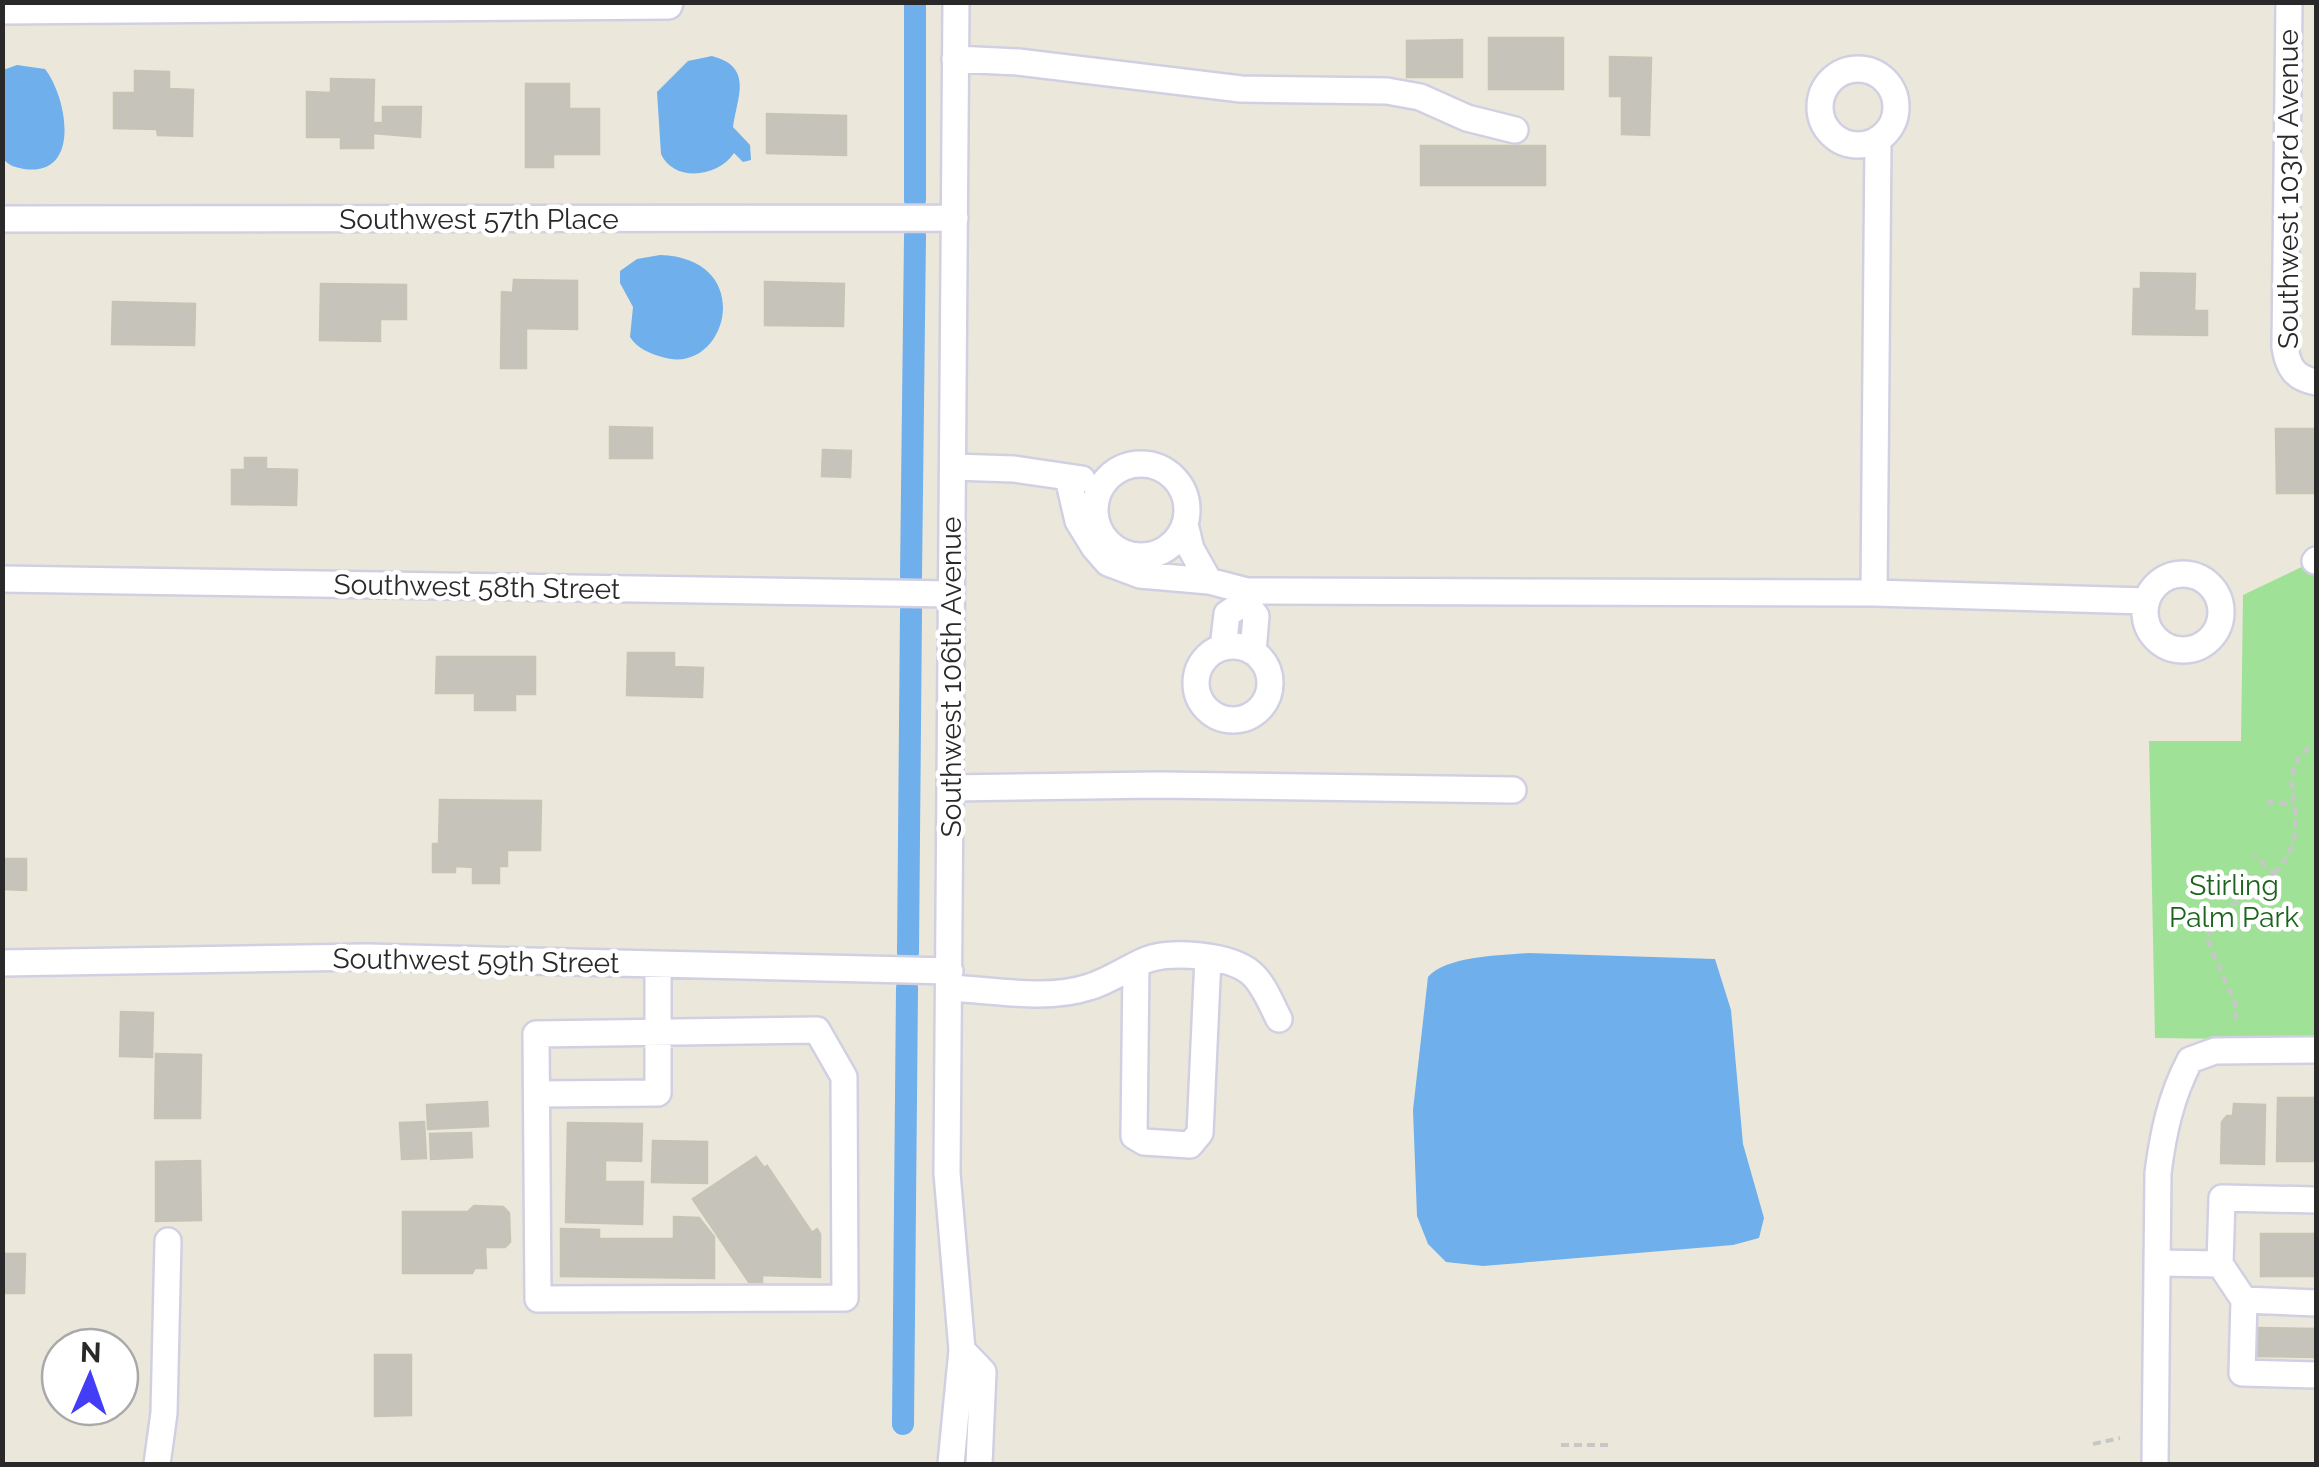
<svg xmlns="http://www.w3.org/2000/svg" width="2319" height="1467" font-family="Raleway,sans-serif">
  <style>
    .green { fill: #a0e198 }
    .water { fill: #6fafec }
    .lines { fill: none; stroke-linecap: round; stroke-linejoin: round }
    .canal { stroke: #6fafec; stroke-width: 22 }
    .building { fill: #c6c4ba; stroke: #c6c4b5; stroke-width: 2.5 }
    .minor-casing { stroke: #d1d0e2; stroke-width: 30 }
    .path { stroke: #c7c7c7; stroke-width: 4; stroke-dasharray: 8 5; stroke-linecap: butt }
    .minor { stroke: #fff; stroke-width: 25 }
    .labels { text-anchor: middle; dominant-baseline: central; stroke-width: 9; stroke-linejoin: round; paint-order: stroke }
    .street-label { font-size: 28px; fill: #292929; stroke: #fff }
    .park-label { font-size: 28px; fill: #1b641c; stroke: #fff }
  </style>
  <rect width="100%" height="100%" fill="#ebe8db"/>
  <!-- green -->
  <path class="green" d="M2316,560V1040L2155,1038L2149,741H2241L2243,595Z"/>
  <!-- water -->
  <path class="water" d="M712,56C754,67 737,97 733,127L750,145L751,160L743,162L734,153C719,177 674,183 661,154L657,92L688,61Z
    M17,65L45,69C67,97 82,177 24,169C14,167 10,166 3,159V70Z
    M660,255C759,258 727,378 662,357C649,353 638,349 630,337L633,307L620,283V271L637,259Z
    M1528,953L1715,959L1731,1010L1743,1144L1764,1218L1759,1238L1733,1245L1483,1266L1446,1262L1428,1244L1417,1216L1413,1110L1428,977C1445,956 1501,955 1528,953Z"/>
  <g class="lines">
    <!-- canal -->
    <path class="canal" d="M915,2V200
      M911,576L915,236
      M908,952L911,611
      M903,1424L907,988"/>
  </g>
  <!-- building -->
  <path class="building" d="M1489,38H1563V89H1489Z
    M1462,40V77H1407V41Z
    M1610,57L1651,58L1649,135L1622,134V96H1610Z
    M135,71L169,72V89L193,90L192,136L158,135L157,129L114,128V93H135Z
    M331,79L374,80L373,123H383V107H421L420,137L373,133V148H341V137H307V92L331,93Z
    M526,84H569V109H599V154H553V167H526Z
    M767,114L846,116V155L767,153Z
    M1421,146H1545V185H1421Z
    M2141,273L2195,274L2194,311H2207V335L2133,334L2134,289H2141Z
    M514,280L577,281V329L526,328V368H501L502,292L513,293Z
    M765,282L844,284L843,326L765,325Z
    M321,284L406,285V319H380V341L320,340Z
    M113,302L195,304L194,345L112,344Z
    M610,427L652,428V458H610Z
    M2276,429H2316V493H2277Z
    M823,450L851,451L850,477L822,476Z
    M245,458H266V469L297,470L296,505L232,504V470H245Z
    M628,653H674V667L703,668L702,697L627,695Z
    M437,657H535V694H515V710H475V693H436Z
    M440,800L541,801L540,850H507V866H499V883H473V867L455,866V872H433V844H439Z
    M2,859H26V890L2,889Z
    M121,1012L153,1013L152,1057L120,1056Z
    M156,1054L201,1055L200,1118H155Z
    M2278,1098H2316V1161H2277Z
    M487,1102L488,1126L428,1129L427,1105Z
    M2234,1104L2265,1105L2264,1164L2221,1163L2222,1122L2227,1116H2233Z
    M424,1122L426,1158L402,1159L400,1123Z
    M568,1123L642,1124L641,1161L605,1160V1182H643L642,1224L566,1222Z
    M471,1133L472,1157L431,1159L430,1134Z
    M653,1141L707,1142V1183L652,1182Z
    M756,1157L764,1168L767,1166L812,1233L817,1229L820,1234V1277L762,1275V1282H749L693,1199Z
    M200,1161L201,1220L156,1221V1162Z
    M474,1206L503,1207L509,1213L510,1242L505,1247H485L486,1268H475L472,1273H403V1212H468Z
    M674,1217L699,1218L714,1237V1278L561,1276V1229L599,1230V1239H674Z
    M2261,1234H2316V1276H2261Z
    M2,1254H25L24,1293H2Z
    M2256,1328L2316,1329V1357L2255,1356Z
    M375,1355H411V1415L375,1416Z"/>
  <g class="lines">
    <defs>
      <path id="minor" d="M2289,2L2285,347C2288,368 2295,378 2316,382
        M2,11L669,6L670,2
        M955,59L1018,62L1241,89L1387,91L1420,97L1467,118L1515,130
        M1820 107a38 38 0 1 1 76 0a38 38 0 1 1-76 0Z
        M2,219L955,218
        M1095 510a46 46 0 1 1 92 0a46 46 0 1 1-92 0Z
        M953,467L1014,469L1082,479
        M1068,478L1078,521L1094,547L1108,563L1140,575L1209,581L1247,591L1874,593L2146,601
        M1185,524L1191,549L1209,581
        M2315,561L2316,560
        M2145 612a38 38 0 1 1 76 0a38 38 0 1 1-76 0Z
        M2,579L951,594
        M1874,593L1878,139
        M1245,602L1256,616L1253,652
        M1196 683a37 37 0 1 1 74 0a37 37 0 1 1-74 0Z
        M1223,647L1227,614L1245,602L1247,591
        M951,788L1158,785L1513,790
        M2,963L367,957L950,971
        M1136,965L1134,1136L1144,1142L1190,1145L1200,1133L1208,958
        M949,988C994,990 1047,1001 1089,987C1109,981 1127,968 1146,960C1171,950 1230,955 1251,973C1264,984 1271,1004 1279,1019
        M817,1030L844,1077L845,1298L538,1299L536,1034Z
        M537,1094L658,1093V965
        M2316,1200L2222,1198L2220,1264L2244,1300L2242,1373L2316,1375
        M2157,1263L2220,1264
        M2244,1300L2316,1303
        M962,1350L983,1372L979,1464
        M157,1464L164,1413L168,1241
        M951,1464L962,1350L947,1173L956,2
        M2155,1464L2158,1173C2163,1133 2171,1096 2190,1060L2215,1051L2316,1050"/>
    </defs>
    <!-- minor casing -->
    <use href="#minor" class="minor-casing"/>
    <!-- path -->
    <path class="path" d="M2268,805L2270,802L2293,804
      M2274,874C2283,863 2291,853 2294,839C2303,802 2273,769 2316,743
      M2218,880L2225,887L2240,888L2241,898L2216,918L2207,939L2235,1003L2237,1026
      M2241,898L2274,874L2254,855
      M2093,1444L2120,1438
      M1561,1445H1611"/>
    <!-- minor -->
    <use href="#minor" class="minor"/>
  </g>
  <g class="labels">
    <!-- street labels -->
    <g class="street-label">
      <text transform="translate(2288 189) rotate(-90)">Southwest 103rd Avenue</text>
      <text x="479" y="219">Southwest 57th Place</text>
      <text transform="translate(477 587) rotate(1)">Southwest 58th Street</text>
      <text transform="translate(951 677) rotate(-90)">Southwest 106th Avenue</text>
      <text transform="translate(476 961) rotate(1)">Southwest 59th Street</text>
    </g>
    <!-- park labels -->
    <g class="park-label">
      <text x="2234" y="885">Stirling<tspan x="2234" dy="32">Palm Park</tspan></text>
    </g>
  </g>
  <!-- border -->
  <rect width="2319" height="1467" fill="none" stroke="#292929" stroke-width="10"/>
  <!-- north arrow -->
  <g transform="translate(90 1377) rotate(2)"><circle r="48" fill="#ffffff" stroke="#a9a9a9" stroke-width="2.5"/>
  <path d="M0-8L18 38L0 25L-18 38Z" fill="#443df6"/>
  <text y="-15" font-size="28" font-weight="bold" text-anchor="middle" fill="#292929">N</text>
  </g>
</svg>
